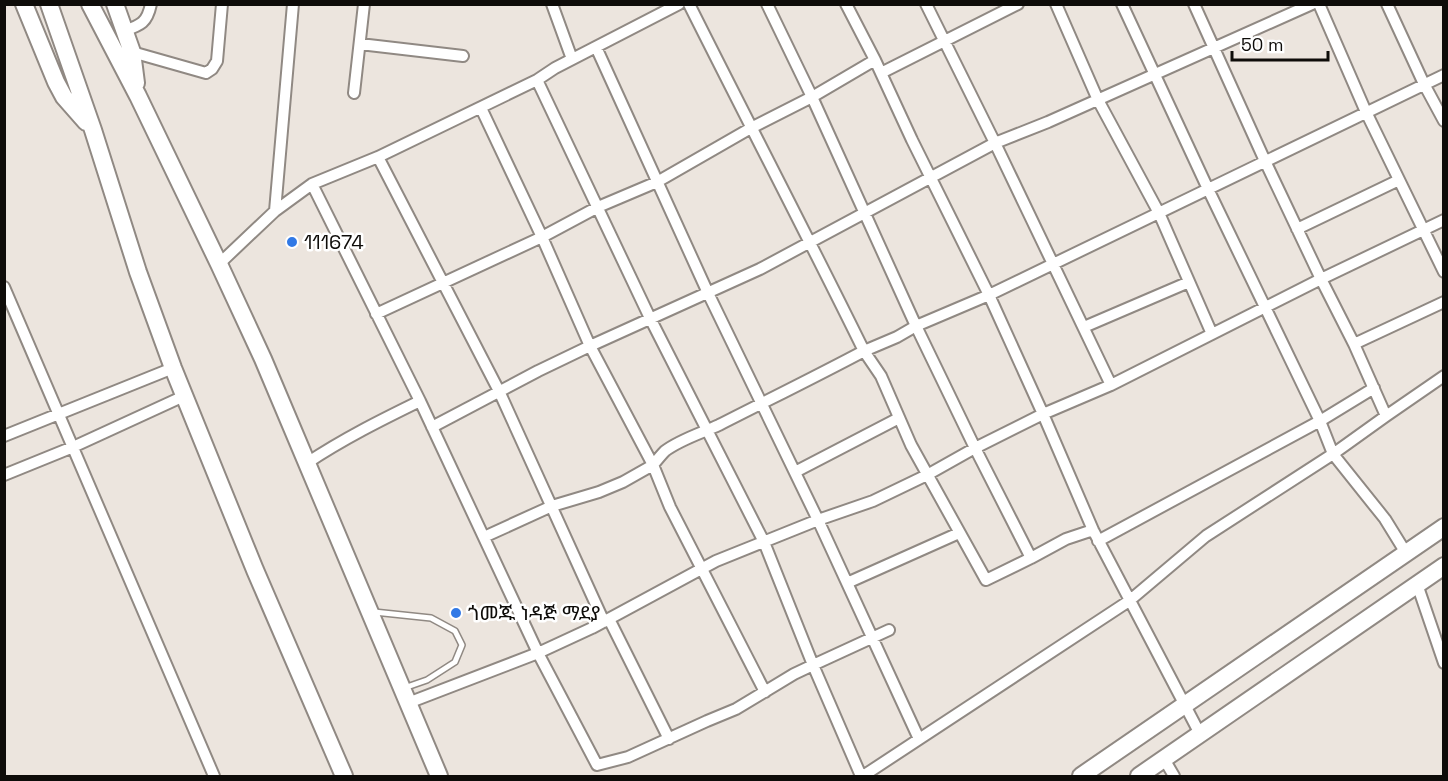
<svg xmlns="http://www.w3.org/2000/svg" width="1448" height="781" font-family="'Space Grotesk','Noto Sans Ethiopic',sans-serif">
  <style>
    .lines { fill: none; stroke-linecap: round; stroke-linejoin: round }
    .service-casing { stroke: #908983; stroke-width: 8 }
    .minor-casing { stroke: #908983; stroke-width: 14 }
    .primary-casing { stroke: #908983; stroke-width: 20 }
    .trunk-casing { stroke: #908983; stroke-width: 20 }
    .service { stroke: #fff; stroke-width: 5 }
    .minor { stroke: #fff; stroke-width: 10 }
    .primary { stroke: #fff; stroke-width: 16 }
    .trunk { stroke: #fff; stroke-width: 16 }
    .poi-dot { fill: #3179e6; stroke: #fff; stroke-width: 2 }
    .labels { text-anchor: middle; dominant-baseline: central; stroke-width: 5; stroke-linejoin: round; paint-order: stroke }
    .poi-label { font-size: 20px; fill: #0e0c09; stroke: #fff; text-anchor: start }
  </style>
  <rect width="100%" height="100%" fill="#ece5de"/>
  <g class="lines">
    <defs>
      <path id="service" d="M374,612L431,618L455,631L462,645L455,662L427,680L404,688"/>
      <path id="minor" d="M552,4L572,59
        M689,4C747,120 807,235 864,351C817,376 768,400 719,425C702,433 681,439 665,451C661,455 657,460 653,465L670,507L765,692
        M767,4L812,97L916,326L975,448L1031,558
        M846,4L875,60L912,140L989,295L1043,414L1093,530L1200,734
        M926,4L995,143L1111,385
        M1056,4L1098,100L1159,213L1212,334
        M1122,4L1208,189L1320,421L1333,454L1385,519L1406,553
        M1194,4L1265,161L1321,279L1354,344L1386,416
        M1319,4L1366,112L1444,272
        M1387,4L1424,84L1444,121
        M124,31C141,25 147,23 151,4
        M360,44L463,56
        M596,47L708,293L818,520L919,739
        M132,52L206,73L212,69L217,61L222,4
        M881,73L1018,4
        M354,93L364,4
        M481,108L542,237L590,346L653,465L623,482L599,492L552,506L484,537
        M378,157L499,391L604,622
        M312,184L420,401L538,653L597,765L628,757L707,721L736,709L794,674L813,665L764,542L650,318L537,80
        M275,211L293,4
        M1297,229L1399,180
        M219,264L275,211L312,184L378,157L537,80L555,68L679,4
        M4,287L214,776
        M376,314L542,237L598,207L657,182L751,128L812,97L875,60
        M1084,327L1189,282
        M1354,344L1444,302
        M432,427L538,371L590,346L760,269L995,143L1048,122L1312,4
        M4,436L173,368
        M307,463C343,439 381,420 420,401
        M795,472L899,418
        M4,475L73,447L184,396
        M1093,530L1066,539L1031,558L986,580L911,445L881,376L864,351L897,337L916,326L989,295L1444,75
        M1098,541L1320,421L1374,388
        M847,583L959,533
        M1417,584L1444,663
        M609,619L669,739
        M408,703L538,653L592,628L716,561L818,520L873,501L927,475L975,448L1043,414L1111,385L1321,279L1444,220
        M1164,759L1174,776
        M861,776L813,665L889,630
        M863,776L1129,601L1206,536L1333,454L1386,416L1444,376"/>
      <path id="primary" d="M1081,776L1444,527
        M1139,776L1444,566"/>
      <path id="trunk" d="M24,4L56,82L64,97L86,122
        M49,4L93,130L138,272L173,368L255,570L344,776
        M90,4L138,96L219,264L263,359L439,776
        M115,4L132,52L136,83"/>
    </defs>
    <!-- service casing -->
    <use href="#service" class="service-casing"/>
    <!-- minor casing -->
    <use href="#minor" class="minor-casing"/>
    <!-- primary casing -->
    <use href="#primary" class="primary-casing"/>
    <!-- trunk casing -->
    <use href="#trunk" class="trunk-casing"/>
    <!-- service -->
    <use href="#service" class="service"/>
    <!-- minor -->
    <use href="#minor" class="minor"/>
    <!-- primary -->
    <use href="#primary" class="primary"/>
    <!-- trunk -->
    <use href="#trunk" class="trunk"/>
  </g>
  <!-- markers -->
  <g class="poi-dot">
    <circle cx="292" cy="242" r="6"/>
    <circle cx="456" cy="613" r="6"/>
  </g>
  <g class="labels">
    <!-- poi labels -->
    <g class="poi-label">
      <text x="304" y="242">111674</text>
      <text x="468" y="613">ጎመጁ ነዳጅ ማደያ</text>
    </g>
  </g>
  <!-- border -->
  <rect width="1448" height="781" fill="none" stroke="#0e0c09" stroke-width="12"/>
  <!-- scale -->
  <path d="M1232 51v9h96v-9" fill="none" stroke="#0e0c09" stroke-width="3"/>
  <text x="1241" y="51" font-size="18" fill="#0e0c09" stroke="#ffffff" stroke-width="4.5" paint-order="stroke">50 m</text>
</svg>
